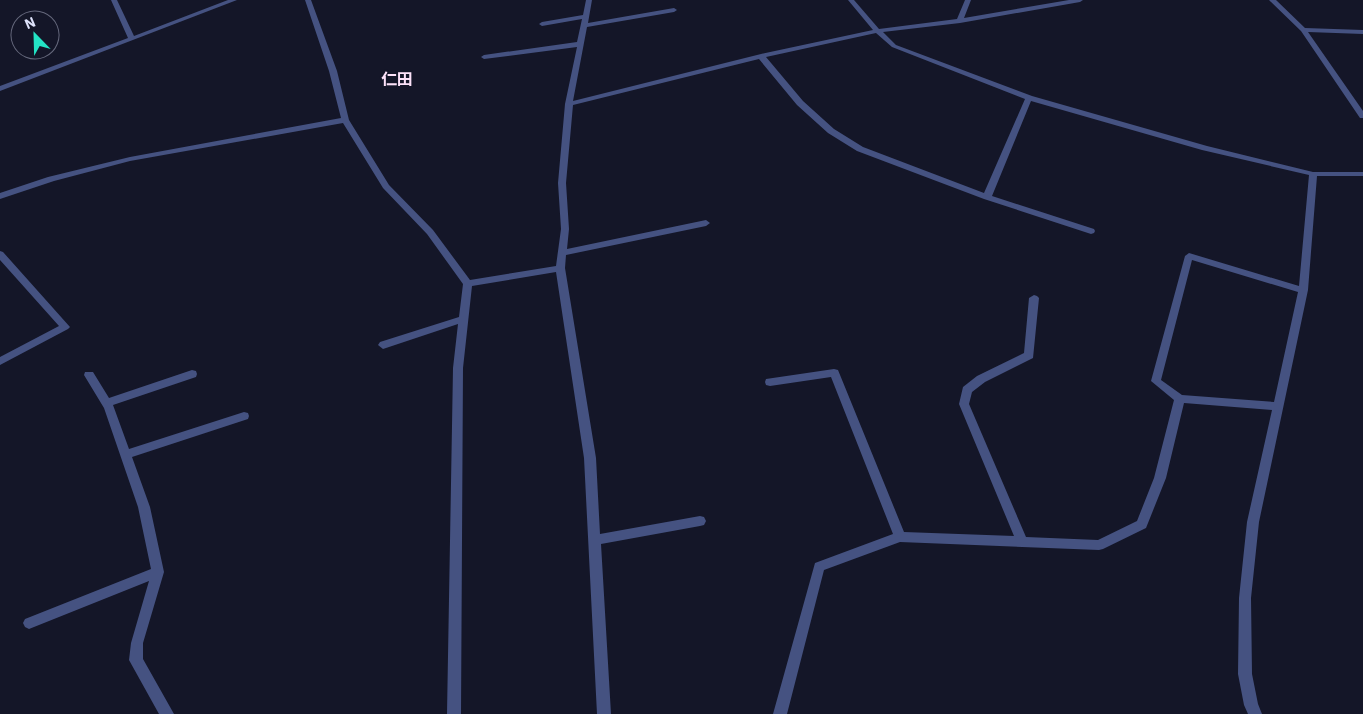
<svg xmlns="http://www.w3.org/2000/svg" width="1363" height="714" font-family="'IBM Plex Sans','Noto Sans JP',sans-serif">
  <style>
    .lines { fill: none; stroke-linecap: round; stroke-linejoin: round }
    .street { fill: #455281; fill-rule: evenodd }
    .labels { text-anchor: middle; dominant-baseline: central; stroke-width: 4; stroke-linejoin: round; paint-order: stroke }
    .far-quarter-label { font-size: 16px; font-weight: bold; fill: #fbe1f8; stroke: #141628 }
  </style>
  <rect width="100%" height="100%" fill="#141628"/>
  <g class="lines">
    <!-- street -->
    <path class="street" d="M111,0H117L134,36L228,0H237L0,91V86L128,38Z
      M305,0H311L337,71L349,120L389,185L433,230L470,280L556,266L561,229L558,183L565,104L577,47L484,59L481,57L484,55L577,42L582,19L542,26L539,24L542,22L583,15L586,0H592L588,23L674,8L677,10L674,12L587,27L573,101L761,54L873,30L848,0H854L879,29L957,19L965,0H971L964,18L1069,0H1083L1080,2L960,23L883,32L896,45L1032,96L1207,146L1313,172H1363V176H1317L1308,290L1259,522L1251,598L1252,674L1258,704L1262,714H1248L1244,705L1238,674L1239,598L1247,522L1272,410L1184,403L1166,478L1146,528L1103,549L1099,550L900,542L824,570L787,714H773L815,563L893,534L831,377L770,386L766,385L765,382L766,379L834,369L838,370L904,532L1014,536L959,404L963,387L977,376L1024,353L1029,298L1034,295L1037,296L1039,298L1033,358L985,382L972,392L969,404L1026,537L1098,540L1137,521L1154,478L1174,400L1151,381L1185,256L1189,253L1299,286L1309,175L1202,150L1031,101L992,196L1094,229L1095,231L1094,233L1091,234L984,199L857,151L828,133L797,105L759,59L573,105L566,183L569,229L567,249L706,220L710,223L706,226L566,255L565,268L596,458L600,534L700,516L704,517L706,521L704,525L700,526L601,544L611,714H597L584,458L556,272L472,286L463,368L461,714H447L453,368L458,324L383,349L378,345L380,342L459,317L463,284L427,234L383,188L343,123L130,161L54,181L0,199V193L48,177L130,157L341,118L329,71ZM876,33L892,47L1025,99L984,193L863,147L834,129L803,101L766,57ZM1192,260L1298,292L1274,402L1182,395L1161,380Z
      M1269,0H1276L1305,28L1363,30V34L1308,32L1363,111V118H1360L1301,31Z
      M0,251L3,252L70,327L68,329L0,365V357L59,326L0,260Z
      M192,370L196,371L197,374L196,377L113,405L129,449L244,412L248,413L249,416L248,419L132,457L150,507L164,572L143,643V659L174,714H159L129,660L131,643L149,581L29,629L25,627L23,623L25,619L151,569L138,507L104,408L84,375L85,372H93L109,398Z"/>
  </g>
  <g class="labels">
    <!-- far-quarter labels -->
    <g class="far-quarter-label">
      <text x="397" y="79">仁田</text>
    </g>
  </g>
  <!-- north arrow -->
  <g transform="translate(35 35) rotate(337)"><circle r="24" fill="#141628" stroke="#65687c"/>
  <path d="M0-4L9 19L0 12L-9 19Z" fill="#23e3c4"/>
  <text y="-8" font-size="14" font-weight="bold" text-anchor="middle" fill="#dfe3fb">N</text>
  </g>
</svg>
